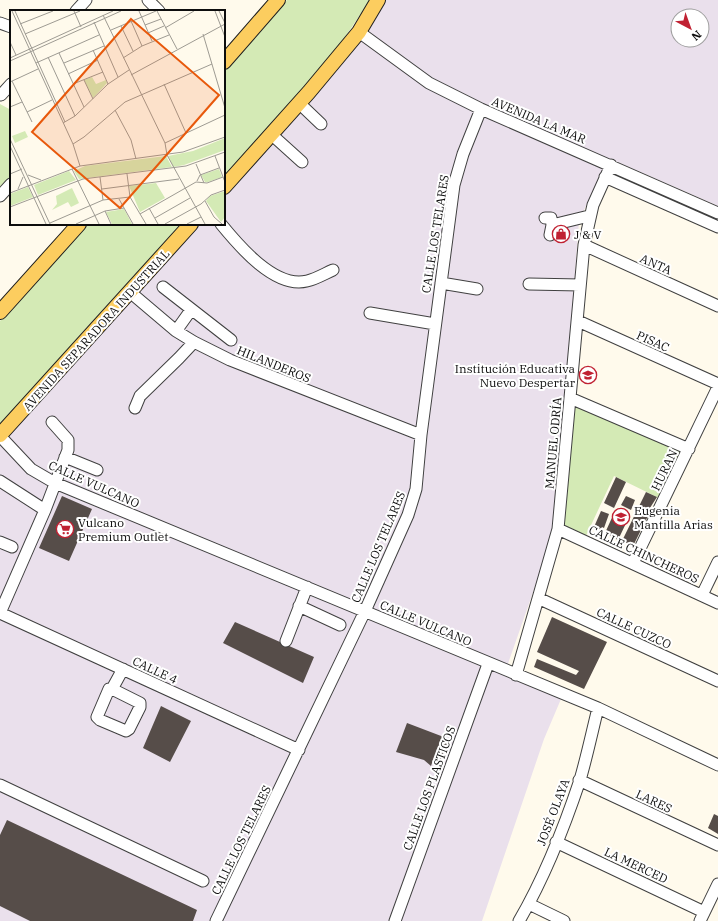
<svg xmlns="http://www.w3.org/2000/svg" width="718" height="921" font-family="'IBM Plex Serif',serif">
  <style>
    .industrial { fill: #eae0ec; fill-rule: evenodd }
    .green { fill: #d4eab5 }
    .building { fill: #564d49 }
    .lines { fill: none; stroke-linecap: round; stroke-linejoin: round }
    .minor-casing { stroke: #404040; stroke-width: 13 }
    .major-casing { stroke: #1e1e1e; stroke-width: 16 }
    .minor { stroke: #fff; stroke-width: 11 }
    .major { stroke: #fccd5f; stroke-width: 14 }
    .labels { text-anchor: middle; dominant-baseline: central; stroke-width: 4; stroke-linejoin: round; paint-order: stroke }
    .street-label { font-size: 12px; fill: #0d0d0d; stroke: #fff }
    .poi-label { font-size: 12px; fill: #0d0d0d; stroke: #fff; text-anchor: start }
    .inset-road { fill: none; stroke: #9e9b93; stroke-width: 1 }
    .view { fill: #e8590c; fill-opacity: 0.15; stroke: #e8590c; stroke-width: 2 }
    .inset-edge { fill: none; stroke: #0d0d0d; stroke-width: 2 }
  </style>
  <rect width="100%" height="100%" fill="#fffaec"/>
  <!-- industrial -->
  <path class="industrial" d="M382,0H718V206L608,158L579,221L556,527L504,675L561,699L544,739L482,921H0V444L197,224H224V194L366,30ZM678,16H702V40H678Z"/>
  <!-- green -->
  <path class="green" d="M287,0H370L335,52L224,177V71Z
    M0,104L11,110V179L0,192Z
    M86,224H181L79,336L2,428L0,427V321Z
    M575,402L685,451L661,499L614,476L585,538L564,528Z"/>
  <!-- building -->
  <path class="building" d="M616,477L626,482L614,508L604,503Z
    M646,492L657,497L648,511L650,512L633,546L622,541Z
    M62,496L92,509L69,561L39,548Z
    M626,496L635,500L631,510L621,505Z
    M601,511L609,514L604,528L602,527L601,530L594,527Z
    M615,511L629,517L618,540L605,533Z
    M552,617L607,642L584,689L534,667L537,659L576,675L579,671L537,652Z
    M235,622L314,657L303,683L223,643Z
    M161,706L191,721L170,762L143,748Z
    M407,723L449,739L441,759L434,757L431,766L424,760L396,752Z
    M714,814L718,816V834L708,828Z
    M7,820L197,910L193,921H30L0,906V835Z"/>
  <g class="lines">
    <defs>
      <path id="minor" d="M148,0L159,11
        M76,11L86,0
        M0,23L11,27
        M359,32L429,83L481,109L718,213
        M1,95L11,84
        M299,103L321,124
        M271,134L302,162
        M605,177L718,227
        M0,196L11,184
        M545,218H551L552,225L550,235
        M221,224C239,246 275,289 307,281C316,279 324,274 333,270
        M552,225L589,216
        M584,245L718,306
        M441,283L477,289
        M529,284L580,285
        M163,287L231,340
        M130,292L176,331L194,342L230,360L421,435
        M370,313L435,324
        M578,321L718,384
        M176,331L191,310
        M570,398L689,449
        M135,408L140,396L179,358L194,342
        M0,436L31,469L55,483L598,708L718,765
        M65,457L97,470
        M0,481L45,510
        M558,529L718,603
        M0,542L12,547
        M633,563L718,387
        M702,595L718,562
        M540,599L718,681
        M299,606L340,625
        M0,613L299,750
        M0,613L45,510L68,450V440L52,422
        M286,641L307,587
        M516,675L558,529L584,245L593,205L611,165
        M109,689H112L140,703V707L129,729L126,731L100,720L97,717Z
        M112,689L123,669
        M579,780L718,845
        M0,785L203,881
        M556,842L704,912
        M529,904L564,921
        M216,921L365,611L408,515L416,489L421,435L454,185L463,154L481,109
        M395,921L488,664
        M519,921C543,880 565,825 580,780C587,756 592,732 598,708
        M700,921L718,884"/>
      <path id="major" d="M224,62L278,0
        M224,187L309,92L359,32L378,0
        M0,312L79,224
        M0,435L191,224"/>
    </defs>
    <!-- minor casing -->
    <use href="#minor" class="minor-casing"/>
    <!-- major casing -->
    <use href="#major" class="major-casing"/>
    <!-- minor -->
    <use href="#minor" class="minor"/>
    <!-- major -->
    <use href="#major" class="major"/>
  </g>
  <!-- icons -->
  <defs>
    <symbol id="shop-ring" viewBox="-11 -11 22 22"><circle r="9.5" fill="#fff" stroke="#c02132" stroke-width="1.5"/><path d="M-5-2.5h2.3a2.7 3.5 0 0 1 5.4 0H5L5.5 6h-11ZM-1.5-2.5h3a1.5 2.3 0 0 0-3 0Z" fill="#c02132"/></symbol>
    <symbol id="school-ring" viewBox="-11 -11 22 22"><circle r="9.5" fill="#fff" stroke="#c02132" stroke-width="1.5"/><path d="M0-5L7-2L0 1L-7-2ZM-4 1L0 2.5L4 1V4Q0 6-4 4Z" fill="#c02132"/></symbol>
    <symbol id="supermarket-ring" viewBox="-11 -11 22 22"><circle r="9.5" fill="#fff" stroke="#c02132" stroke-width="1.5"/><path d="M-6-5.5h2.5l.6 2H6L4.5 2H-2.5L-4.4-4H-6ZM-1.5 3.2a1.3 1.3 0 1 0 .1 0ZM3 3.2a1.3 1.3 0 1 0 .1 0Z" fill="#c02132"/></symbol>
  </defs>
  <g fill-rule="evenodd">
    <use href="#shop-ring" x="551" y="224" width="20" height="20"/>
    <use href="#school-ring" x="578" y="365" width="20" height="20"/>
    <use href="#school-ring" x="611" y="507" width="20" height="20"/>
    <use href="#supermarket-ring" x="55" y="519" width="20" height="20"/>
  </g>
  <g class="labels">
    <!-- street labels -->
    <g class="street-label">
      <text transform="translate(539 120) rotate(23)">AVENIDA LA MAR</text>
      <text transform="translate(435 234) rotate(-81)">CALLE LOS TELARES</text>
      <text transform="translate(656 264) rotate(24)">ANTA</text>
      <text transform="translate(96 330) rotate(-48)">AVENIDA SEPARADORA INDUSTRIAL</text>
      <text transform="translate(653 341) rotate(24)">PISAC</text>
      <text transform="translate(274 364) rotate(22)">HILANDEROS</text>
      <text transform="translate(553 443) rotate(-85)">MANUEL ODRÍA</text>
      <text transform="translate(664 470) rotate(-64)">HURAN</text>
      <text transform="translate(94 484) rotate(24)">CALLE VULCANO</text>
      <text transform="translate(378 547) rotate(-67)">CALLE LOS TELARES</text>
      <text transform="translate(644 554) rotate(25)">CALLE CHINCHEROS</text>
      <text transform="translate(426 623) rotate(23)">CALLE VULCANO</text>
      <text transform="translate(634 628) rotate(25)">CALLE CUZCO</text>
      <text transform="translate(155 670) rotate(25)">CALLE 4</text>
      <text transform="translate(429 788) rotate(-70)">CALLE LOS PLASTICOS</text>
      <text transform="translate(654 801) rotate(25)">LARES</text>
      <text transform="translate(553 812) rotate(-69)">JOSÉ OLAYA</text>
      <text transform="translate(241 840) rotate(-64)">CALLE LOS TELARES</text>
      <text transform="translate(636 865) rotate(25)">LA MERCED</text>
    </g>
    <!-- poi labels -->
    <g class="poi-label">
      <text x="574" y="234">J &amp; V</text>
      <text x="575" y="368" text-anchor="end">Institución Educativa<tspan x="575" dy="14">Nuevo Despertar</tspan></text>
      <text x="634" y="510">Eugenia<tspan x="634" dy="14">Mantilla Arias</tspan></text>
      <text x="78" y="522">Vulcano<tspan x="78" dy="14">Premium Outlet</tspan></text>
    </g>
  </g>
  <!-- overview -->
  <g transform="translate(10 10)">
    <rect width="215" height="215" fill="#fffaec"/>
    <path d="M82,67L86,74L96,70L97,73L83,88L74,70ZM15,121L18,127L5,133L2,126ZM215,128V140L174,155L163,157L158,146L183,141ZM156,146L162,157L69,169L64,161L75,156ZM209,159L212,167L198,172H195L191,165ZM59,161L66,170L28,185L24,175ZM146,173L155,188L130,202L119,176ZM18,177L23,187L0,196V184ZM62,178L69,193L61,197L58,192L42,200L47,194L46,186ZM215,181V207L211,212L196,191L200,186ZM114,199L122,214H102L96,202Z" fill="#d4eab5"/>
    <path class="inset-road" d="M2,1L63,134L70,156M5,1L55,112M64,1L71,17M129,1L142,31M147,1L167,39M205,1L215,27M209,1L215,13M93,5L155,133L157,145L195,214M121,11L132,36M84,12L108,67M10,14L43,1M135,15L151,9M111,16L123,41M155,18L184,1M101,20L146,1M138,23L154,16M15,24L70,1M193,24L215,98M0,32L6,45M83,40L98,74M49,43L74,97M38,47L65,106M0,48L103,1M113,48L132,36L159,25M0,51L111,1M26,53L89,25M54,53L94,36M58,64L88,50M121,65L215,14M74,70L83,89M2,71L22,112M0,72L28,59M63,74L93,62M154,74L176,123M0,97L12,92M105,100L121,130L126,149M17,102L42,90M53,113L65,106L98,74L119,60M0,129L40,214M155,133L215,105M63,134L74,127L115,92L202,54M0,136L36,214M205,146L215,172M186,154L194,173M62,159L89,214M0,164L12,159M117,164L120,187L136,214M18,165L31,170M90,167L93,190M187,171L190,165L209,158M8,179L13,167M92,179L169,169M0,183L70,156L173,142L215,127M109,189L123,214M195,191L204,207L212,214M0,197L73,169L176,156L215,142M139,198L148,214M95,201L101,214M130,204L186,172L197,173L213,167M145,208L180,188M40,213L93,190L120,187M66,214L95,201L114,198M155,214L191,194L201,185L215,180M177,214L191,207"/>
    <path class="view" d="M121,9L209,85L110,198L22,122Z"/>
    <rect width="215" height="215" class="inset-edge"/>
  </g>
  <!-- north arrow -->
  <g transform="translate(690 28) rotate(139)"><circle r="19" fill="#ffffff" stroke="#9e9e9e"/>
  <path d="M0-3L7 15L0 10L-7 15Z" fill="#c02132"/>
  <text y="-6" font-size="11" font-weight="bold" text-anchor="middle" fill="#0d0d0d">N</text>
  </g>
</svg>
